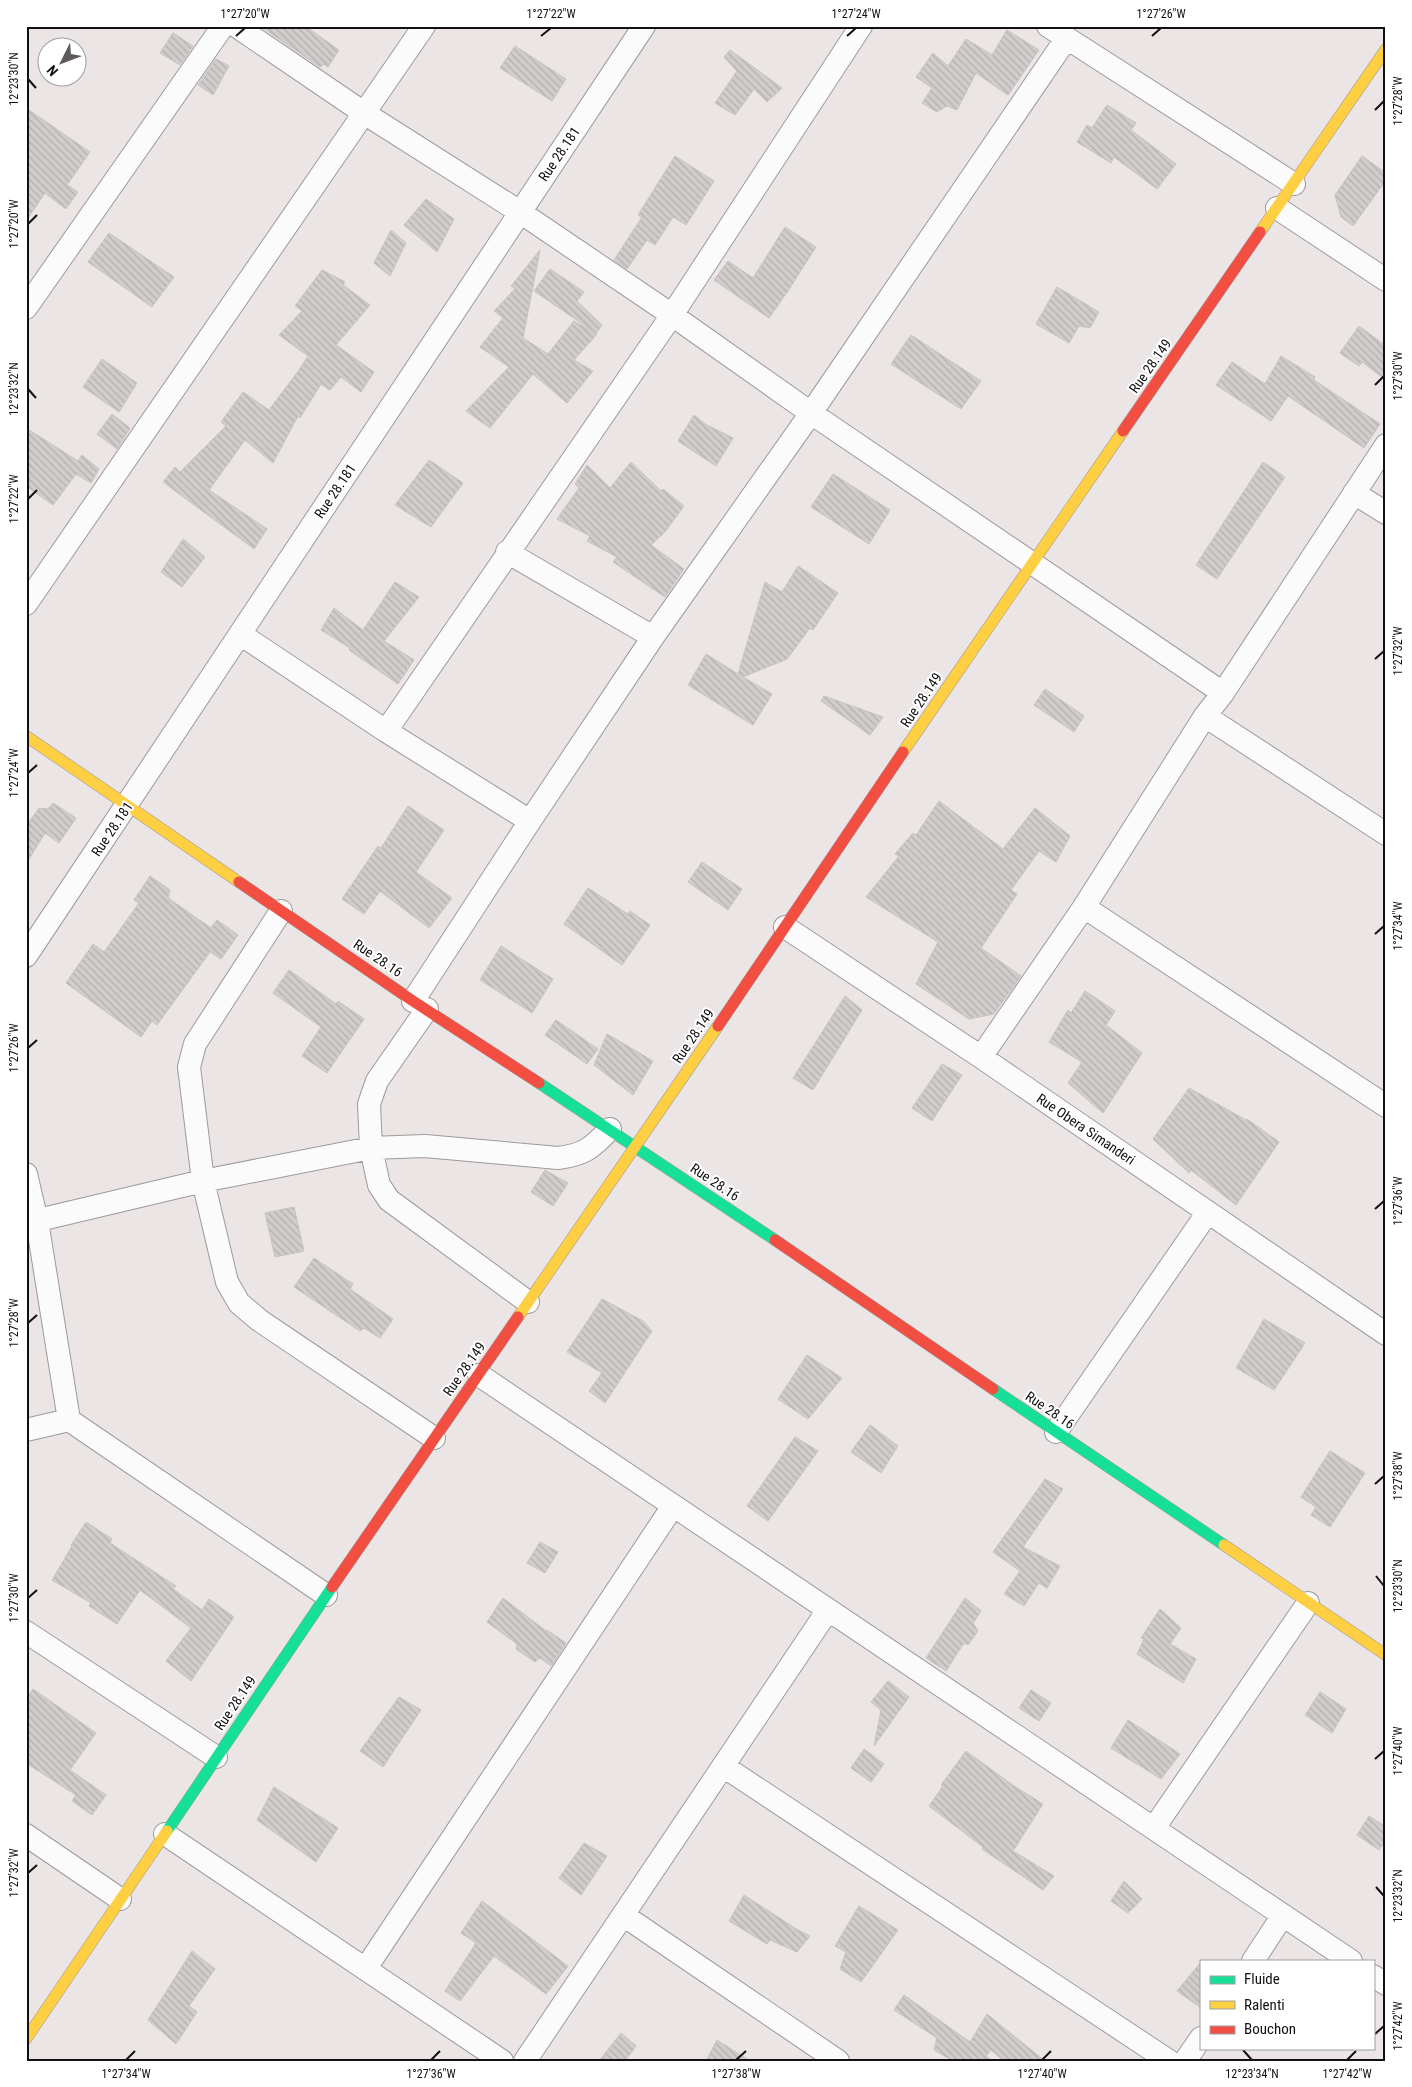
<svg xmlns="http://www.w3.org/2000/svg" width="1412" height="2087" font-family="'Roboto Condensed',sans-serif">
  <style>
    .building { fill: url(#building-back-hatch); stroke: #c7c3c3 }
    .lines { fill: none; stroke-linecap: round; stroke-linejoin: round }
    .street-casing { stroke: #9e9a9a; stroke-width: 24 }
    .fast-casing { stroke: #9e9a9a; stroke-width: 12 }
    .slow-casing { stroke: #9e9a9a; stroke-width: 12 }
    .jam-casing { stroke: #9e9a9a; stroke-width: 12 }
    .street { stroke: #fcfbfb; stroke-width: 22 }
    .fast { stroke: #16e098; stroke-width: 11 }
    .slow { stroke: #ffcf43; stroke-width: 11 }
    .jam { stroke: #f24e42; stroke-width: 11 }
    .ticks { fill: none; stroke: #131010; stroke-width: 2 }
    .labels { text-anchor: middle; dominant-baseline: central; stroke-width: 4; stroke-linejoin: round; paint-order: stroke }
    .street-label { font-size: 14px; fill: #131010; stroke: #fff }
    .neatline { fill: none; stroke: #131010; stroke-width: 2 }
    .ticks-label { font-size: 12px; text-anchor: middle; fill: #131010 }
  </style>
  <defs>
    <pattern id="building-back-hatch" width="6" height="6" patternUnits="userSpaceOnUse" patternTransform="scale(1.25)"><rect width="6" height="6" fill="#d2cdcd"/><path d="M-1 5l2 2M0 0l6 6M5-1l2 2" fill="none" stroke="#b3afaf"/></pattern>
  </defs>
  <rect width="100%" height="100%" fill="#ebe5e5"/>
  <!-- building -->
  <path class="building" d="M260,26H305L339,50L328,67L324,64L320,67Z
    M1007,30L1039,50L1008,95L976,73L957,110L947,106L937,112L922,103L932,88L916,77L933,53L948,66L966,39L992,55Z
    M173,33L193,46L180,65L160,53Z
    M515,46L566,79L552,101L500,68Z
    M730,50L782,88L767,102L754,89L735,115L715,103L737,71L724,57Z
    M216,59L229,66L213,95L198,85Z
    M1107,105L1136,123L1131,130L1176,164L1157,189L1114,157L1111,163L1077,142L1087,125L1092,128Z
    M26,108L90,152L67,185L78,192L66,209L45,193L26,221Z
    M675,156L714,181L686,225L673,217L655,245L647,240L627,269L614,260L642,217L638,215Z
    M1362,156L1386,173V180L1353,226L1341,217L1335,195Z
    M426,199L454,219L437,252L404,225Z
    M785,227L816,247L788,291L769,318L714,280L728,261L753,278Z
    M391,230L406,243L390,276L374,263Z
    M109,233L174,277L152,307L88,262Z
    M540,250L523,338L548,354L574,321L597,334L574,360L593,371L567,403L533,374L490,428L466,411L509,367L480,347L503,318L494,311L515,289L511,286Z
    M550,269L584,292L577,301L602,325L596,333L534,291Z
    M322,270L345,282L343,285L370,305L336,345L374,372L361,392L341,377L330,390L321,384L300,418L298,416L273,463L245,440L209,490L267,529L254,549L163,482L175,467L180,472L226,426L221,422L243,392L269,410L299,370L308,356L279,335L302,311L295,306Z
    M1057,287L1099,312L1090,328L1079,326L1069,343L1036,324Z
    M1359,326L1386,346V380L1362,362L1359,366L1340,353Z
    M911,335L981,381L961,409L891,364Z
    M1281,356L1315,377L1314,380L1380,424L1364,448L1288,396L1271,421L1216,385L1232,362L1265,384Z
    M102,359L137,383L119,412L83,387Z
    M112,414L130,428L117,449L97,434Z
    M694,415L705,424L733,438L716,466L678,441Z
    M26,428L78,461L82,455L99,469L91,483L76,474L53,505L26,486Z
    M429,460L463,483L431,527L395,505Z
    M631,462L661,491L663,489L684,506L665,532L651,545L684,569L665,597L613,562L617,557L587,541L590,536L557,519L579,488L575,484L587,465L610,488Z
    M1263,462L1285,477L1217,579L1196,565Z
    M833,474L890,510L869,544L811,507Z
    M183,539L205,557L182,587L161,572Z
    M798,566L838,593L813,630L810,628L787,659L743,677L772,694L753,725L688,685L706,654L738,674L765,582L782,592Z
    M395,582L419,597L384,641L414,660L398,684L349,650L350,648L321,630L334,608L363,630Z
    M1045,689L1084,716L1074,732L1034,705Z
    M824,696L883,717L870,735L821,701Z
    M939,801L1003,849L1035,808L1070,836L1056,862L1039,851L1011,890L1017,894L981,948L1021,976L994,1014L969,1019L916,984L938,942L866,897L899,856L895,854L913,833L916,835Z
    M53,803L76,818L59,843L45,833L26,864V826L39,808L48,809Z
    M408,806L444,830L416,872L452,898L429,928L380,891L364,914L342,899L378,846L381,848Z
    M702,862L742,889L728,910L688,882Z
    M150,876L170,890L168,898L211,928L217,920L238,935L221,959L210,952L157,1025L152,1021L141,1037L66,983L93,944L104,952L139,903L134,900Z
    M588,888L628,914L630,911L650,925L622,965L564,924Z
    M501,946L553,979L532,1013L480,980Z
    M289,970L336,1004L338,1001L364,1019L327,1073L302,1056L321,1027L273,993Z
    M1085,991L1115,1011L1106,1025L1142,1053L1103,1113L1068,1083L1082,1062L1049,1042L1068,1010L1071,1013Z
    M845,996L862,1010L813,1090L793,1078Z
    M556,1020L598,1049L587,1064L545,1035Z
    M607,1034L653,1061L633,1095L594,1065Z
    M942,1064L962,1075L932,1121L912,1108Z
    M1189,1088L1246,1120L1247,1119L1279,1142L1236,1205L1191,1170L1189,1173L1153,1139Z
    M545,1170L568,1183L553,1206L531,1192Z
    M294,1207L304,1251L275,1257L265,1213Z
    M314,1258L353,1284L350,1289L393,1319L380,1338L364,1328L360,1331L294,1287Z
    M602,1299L643,1321L652,1331L605,1403L589,1391L602,1373L567,1352Z
    M1264,1319L1305,1343L1274,1390L1236,1368Z
    M807,1355L842,1378L808,1419L778,1399Z
    M870,1425L898,1446L881,1473L851,1452Z
    M795,1437L818,1451L768,1521L747,1506Z
    M1330,1451L1365,1473L1330,1527L1311,1515L1316,1507L1301,1497Z
    M1045,1479L1063,1489L1023,1547L1060,1566L1047,1588L1039,1583L1024,1606L1004,1594L1020,1571L993,1552Z
    M86,1522L112,1539L110,1543L176,1586L173,1589L202,1610L209,1599L234,1617L191,1681L166,1661L191,1628L140,1590L117,1624L89,1606L91,1603L52,1580L72,1546L71,1545Z
    M540,1542L558,1552L545,1573L527,1563Z
    M503,1598L546,1631L547,1630L566,1643L551,1666L540,1658L535,1662L516,1649L517,1644L487,1622Z
    M965,1598L981,1611L973,1623L978,1631L968,1645L964,1643L946,1671L926,1658Z
    M1160,1609L1181,1628L1170,1644L1196,1659L1183,1683L1137,1654L1144,1639L1141,1638Z
    M888,1681L909,1697L874,1746L881,1710L871,1702Z
    M33,1689L96,1733L70,1770L106,1795L92,1815L72,1801L76,1795L26,1763V1699Z
    M1031,1690L1051,1703L1039,1721L1019,1708Z
    M1320,1692L1346,1709L1332,1733L1305,1715Z
    M399,1697L421,1710L383,1767L360,1751Z
    M1128,1720L1180,1754L1161,1779L1111,1748Z
    M864,1749L884,1764L871,1782L851,1768Z
    M966,1751L1014,1786L1043,1804L1013,1851L1054,1876L1043,1890L982,1849L983,1847L929,1806L943,1786L941,1785Z
    M274,1787L338,1828L316,1862L257,1820Z
    M1369,1816L1386,1827V1839L1379,1850L1357,1835Z
    M584,1843L607,1856L581,1895L559,1878Z
    M1124,1881L1142,1899L1128,1913L1111,1901Z
    M744,1895L798,1930L810,1936L797,1952L770,1940L767,1944L729,1921Z
    M482,1901L568,1966L546,1994L494,1956L460,2001L445,1991L476,1943L461,1933Z
    M859,1906L898,1930L861,1982L840,1969L846,1952L835,1946Z
    M192,1951L215,1969L189,2006L197,2012L176,2044L148,2020Z
    M1201,1962V2008L1177,1991Z
    M904,1995L970,2042L987,2014L1045,2061H1004L991,2050L986,2056L993,2061H953L934,2050L937,2038L894,2010Z
    M621,2033L636,2046L625,2061H599Z
    M717,2040L750,2061H706Z"/>
  <g class="lines">
    <defs>
      <path id="street" d="M236,26L364,113L520,212L672,315L811,413L1223,693
        M1048,26L1294,184
        M1277,208L1386,280
        M26,308L223,26
        M1354,493L1386,513
        M507,552L653,637
        M26,604L424,26
        M240,634L386,731L530,821
        M1205,716L1386,834
        M386,731L672,315L861,26
        M1084,907L1386,1106
        M281,911L195,1044L189,1067L203,1181L227,1282L239,1303L259,1320L434,1438
        M785,927L981,1057L1386,1334
        M26,956L644,26
        M413,1001L530,821L653,637L811,413L1066,39
        M427,1009L377,1081L369,1104L371,1148L379,1185L389,1200L528,1302
        M981,1057L1084,907L1205,716L1223,693L1386,445
        M26,1174L37,1221L69,1420L326,1595
        M26,1223L203,1181L371,1148L425,1146L558,1158C584,1155 592,1148 610,1129
        M479,1375L1351,1961
        M26,1430L69,1420
        M1056,1432L1208,1212
        M26,1632L216,1757
        M723,1766L1169,2061
        M1154,1828L1308,1603
        M165,1834L502,2061
        M26,1835L120,1899
        M623,1915L838,2061
        M1253,1961L1283,1915
        M366,1968L673,1506
        M1373,1976L1386,1984
        M525,2061L828,1610
        M1185,2061L1201,2038"/>
      <path id="fast" d="M539,1083L775,1240
        M993,1389L1224,1545
        M167,1831L332,1587"/>
      <path id="slow" d="M1260,232L1386,49
        M26,736L239,882
        M903,752L1123,431
        M518,1317L718,1026
        M1224,1545L1386,1655
        M26,2039L167,1831"/>
      <path id="jam" d="M1123,431L1260,232
        M239,882L413,1001L539,1083
        M718,1026L903,752
        M775,1240L993,1389
        M332,1587L518,1317"/>
    </defs>
    <!-- street casing -->
    <use href="#street" class="street-casing"/>
    <!-- fast casing -->
    <use href="#fast" class="fast-casing"/>
    <!-- slow casing -->
    <use href="#slow" class="slow-casing"/>
    <!-- jam casing -->
    <use href="#jam" class="jam-casing"/>
    <!-- street -->
    <use href="#street" class="street"/>
    <!-- fast -->
    <use href="#fast" class="fast"/>
    <!-- slow -->
    <use href="#slow" class="slow"/>
    <!-- jam -->
    <use href="#jam" class="jam"/>
  </g>
  <!-- ticks -->
  <path class="ticks" d="M236,36L245,28M541,36L551,28M847,36L856,28M1152,36L1161,28M28,79L36,88M1375,110L1384,101M28,224L37,215M1375,385L1384,376M28,389L36,398M28,499L37,490M1375,659L1384,651M28,773L37,765M1375,934L1384,926M28,1048L37,1040M1375,1209L1384,1201M28,1323L37,1315M1375,1484L1384,1476M1376,1576L1384,1586M28,1598L37,1590M1375,1759L1384,1751M28,1873L37,1865M1376,1887L1384,1896M1375,2034L1384,2026M1243,2050L1252,2060M126,2060L135,2051M431,2060L440,2051M736,2060L746,2051M1042,2060L1051,2051M1347,2060L1356,2051"/>
  <g class="labels">
    <!-- street labels -->
    <g class="street-label">
      <text transform="translate(559 154) rotate(-56)">Rue 28.181</text>
      <text transform="translate(1150 366) rotate(-55)">Rue 28.149</text>
      <text transform="translate(335 491) rotate(-56)">Rue 28.181</text>
      <text transform="translate(921 700) rotate(-56)">Rue 28.149</text>
      <text transform="translate(112 829) rotate(-56)">Rue 28.181</text>
      <text transform="translate(378 958) rotate(34)">Rue 28.16</text>
      <text transform="translate(693 1036) rotate(-56)">Rue 28.149</text>
      <text transform="translate(1086 1129) rotate(34)">Rue Obera Simanderi</text>
      <text transform="translate(715 1182) rotate(34)">Rue 28.16</text>
      <text transform="translate(464 1369) rotate(-55)">Rue 28.149</text>
      <text transform="translate(1050 1410) rotate(34)">Rue 28.16</text>
      <text transform="translate(235 1703) rotate(-56)">Rue 28.149</text>
    </g>
  </g>
  <!-- border -->
  <rect width="1412" height="2087" fill="none" stroke="#ffffff" stroke-width="55"/>
  <!-- legend -->
  <rect x="1200" y="1960" width="175" height="90" fill="#ffffff" stroke="#a19f9f"/>
  <rect x="1210" y="1976" width="25" height="8" fill="#16e098" stroke="#a19f9f"/>
  <text x="1244" y="1984" font-size="15" fill="#131010">Fluide</text>
  <rect x="1210" y="2001" width="25" height="8" fill="#ffcf43" stroke="#a19f9f"/>
  <text x="1244" y="2010" font-size="15" fill="#131010">Ralenti</text>
  <rect x="1210" y="2026" width="25" height="8" fill="#f24e42" stroke="#a19f9f"/>
  <text x="1244" y="2034" font-size="15" fill="#131010">Bouchon</text>
  <!-- north arrow -->
  <g transform="translate(62 62) rotate(228)"><circle r="24" fill="#ffffff" stroke="#a19f9f"/>
  <path d="M0-4L9 19L0 12L-9 19Z" fill="#5f5b5b"/>
  <text y="-8" font-size="14" font-weight="bold" text-anchor="middle" fill="#131010">N</text>
  </g>
  <rect x="28" y="28" width="1356" height="2032" class="neatline"/>
  <g class="ticks-label">
    <text x="245" y="18">1°27'20"W</text>
    <text x="551" y="18">1°27'22"W</text>
    <text x="856" y="18">1°27'24"W</text>
    <text x="1161" y="18">1°27'26"W</text>
    <text transform="translate(14 79) rotate(-90)" y="4">12°23'30"N</text>
    <text transform="translate(1398 101) rotate(-90)" y="4">1°27'28"W</text>
    <text transform="translate(14 224) rotate(-90)" y="4">1°27'20"W</text>
    <text transform="translate(1398 376) rotate(-90)" y="4">1°27'30"W</text>
    <text transform="translate(14 389) rotate(-90)" y="4">12°23'32"N</text>
    <text transform="translate(14 499) rotate(-90)" y="4">1°27'22"W</text>
    <text transform="translate(1398 651) rotate(-90)" y="4">1°27'32"W</text>
    <text transform="translate(14 773) rotate(-90)" y="4">1°27'24"W</text>
    <text transform="translate(1398 926) rotate(-90)" y="4">1°27'34"W</text>
    <text transform="translate(14 1048) rotate(-90)" y="4">1°27'26"W</text>
    <text transform="translate(1398 1201) rotate(-90)" y="4">1°27'36"W</text>
    <text transform="translate(14 1323) rotate(-90)" y="4">1°27'28"W</text>
    <text transform="translate(1398 1476) rotate(-90)" y="4">1°27'38"W</text>
    <text transform="translate(1398 1586) rotate(-90)" y="4">12°23'30"N</text>
    <text transform="translate(14 1598) rotate(-90)" y="4">1°27'30"W</text>
    <text transform="translate(1398 1751) rotate(-90)" y="4">1°27'40"W</text>
    <text transform="translate(14 1873) rotate(-90)" y="4">1°27'32"W</text>
    <text transform="translate(1398 1896) rotate(-90)" y="4">12°23'32"N</text>
    <text transform="translate(1398 2026) rotate(-90)" y="4">1°27'42"W</text>
    <text x="126" y="2078">1°27'34"W</text>
    <text x="431" y="2078">1°27'36"W</text>
    <text x="736" y="2078">1°27'38"W</text>
    <text x="1042" y="2078">1°27'40"W</text>
    <text x="1252" y="2078">12°23'34"N</text>
    <text x="1347" y="2078">1°27'42"W</text>
  </g>
</svg>
